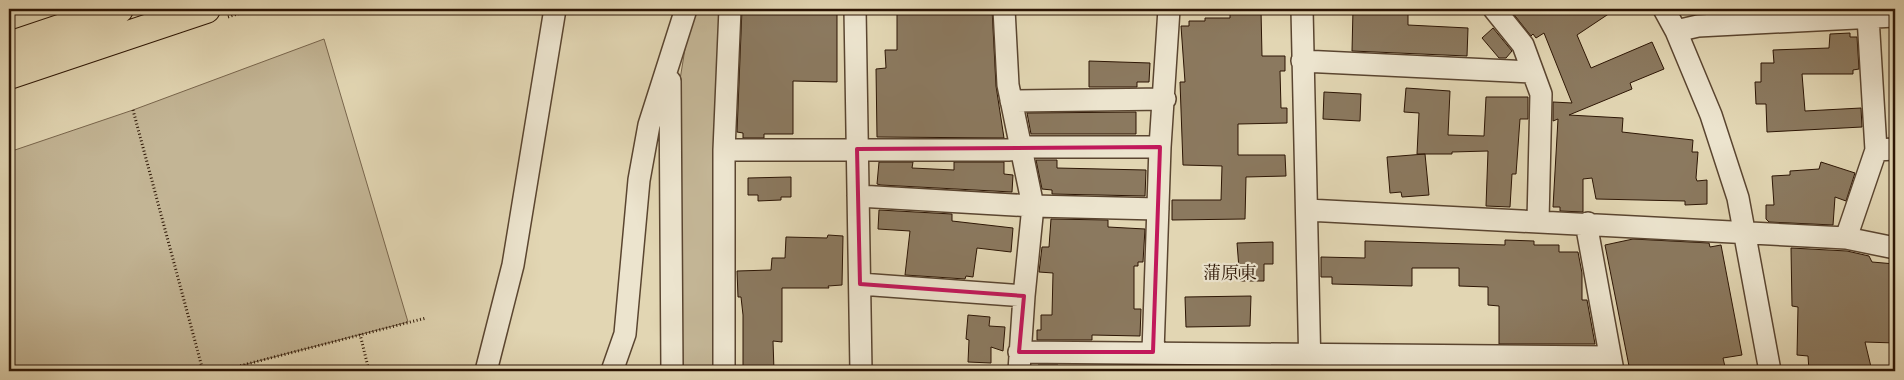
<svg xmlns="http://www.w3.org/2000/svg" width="1904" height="380" font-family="Vollkorn,'Noto Serif JP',serif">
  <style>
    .green { fill: #c3b595; stroke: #78654c }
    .building { fill: #8b795f; stroke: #2c1504 }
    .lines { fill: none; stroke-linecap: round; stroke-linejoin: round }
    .minor-casing { stroke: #5a4530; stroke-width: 24 }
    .highway-casing { stroke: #2c1504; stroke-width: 30 }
    .path { stroke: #2c1504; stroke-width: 3; stroke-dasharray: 1 2.5; stroke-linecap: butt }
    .minor { stroke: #ece4ce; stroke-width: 21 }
    .highway { stroke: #e2d6b3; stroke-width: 28 }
    .marked { fill: none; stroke: #c2185b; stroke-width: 4; stroke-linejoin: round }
    .labels { text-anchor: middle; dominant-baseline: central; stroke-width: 4.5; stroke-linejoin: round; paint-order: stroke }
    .quarter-label { font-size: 18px; fill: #2c1504; stroke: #ece4ce }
  </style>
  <rect width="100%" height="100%" fill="#e2d6b3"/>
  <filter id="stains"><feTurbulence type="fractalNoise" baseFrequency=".004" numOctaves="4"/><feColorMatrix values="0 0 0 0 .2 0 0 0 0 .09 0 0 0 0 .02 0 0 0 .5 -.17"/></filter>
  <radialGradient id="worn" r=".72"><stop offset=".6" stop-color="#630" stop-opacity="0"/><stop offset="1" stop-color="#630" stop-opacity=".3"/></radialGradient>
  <!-- green -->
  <path class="green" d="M695,9H721L715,371H683L679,86L688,30Z
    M324,39L408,322L220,371H9V152L133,110Z"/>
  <!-- building -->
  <path class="building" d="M742,9H837V82L793,81V134H764V138H743V133L737,132Z
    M897,9H992L996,86L1004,138L877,137L876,69L886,68L885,50H897Z
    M1245,9L1261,10L1262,56H1285V71H1280L1281,108H1287V123L1238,124V155H1285L1286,176L1246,177L1245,219L1172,220V200H1221L1222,166L1183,165L1180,82H1185L1181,26H1189V21H1205V18H1230V11Z
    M1353,9H1408V25L1468,28L1467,56L1352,51Z
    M1515,9H1616L1577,35L1591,68L1652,42L1664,69L1630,83L1632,89L1569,115L1623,118L1622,132L1693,140L1692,152H1698L1696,178L1697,181L1707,180V204L1685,205V201L1596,199L1592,178L1583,179V212L1560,211V207H1553L1558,119L1553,121V102L1572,103L1544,33L1536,38L1533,34L1531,36L1512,12Z
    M1493,28L1512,51L1506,58H1499L1482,38Z
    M1850,33V37H1857L1859,69L1853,70V74H1802L1805,111L1861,108L1862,127L1767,132L1766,104H1756L1755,82H1761V63H1774L1773,50L1829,48L1830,34Z
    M1089,61L1150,63L1149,82H1137V87H1089Z
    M1406,88L1450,91L1448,135L1484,136L1486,97H1528V119H1520L1516,174H1512L1510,207L1486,206L1488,151L1452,152V154H1417L1419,113L1404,112Z
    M1324,92L1361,94L1360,121L1323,119Z
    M1136,112V134H1031L1027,113Z
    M1425,154L1429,195L1402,197L1401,192L1390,193L1387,157Z
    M1036,160H1057V168L1146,170L1145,196L1052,194V190L1042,189Z
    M879,162H913L912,168L954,170V162H1004V174L1013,175L1012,192L881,185L877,184Z
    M1821,162L1855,173L1846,201L1835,197L1833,225L1769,222L1766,219V205H1774L1772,176L1790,175V171L1819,169Z
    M791,177V197H781V200L758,201V195H748V178Z
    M879,210L952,214V221L1013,228L1011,252L977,248L973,277L966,276L965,279L905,275L910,231L878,229Z
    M1051,219L1108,220V227L1145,229L1143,262H1138V266H1134V309H1141L1140,336L1092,335V340H1037V330H1041V315H1052L1053,273L1039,272L1042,247H1049Z
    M828,235L843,236L842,285L828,286L829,288H782V342L773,341L774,371H743V315L741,297H738L737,271L771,270L772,258H785L786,237L827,238Z
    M1633,239L1709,243L1710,247L1721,245L1742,355L1723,358L1726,371H1630L1605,245Z
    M1505,240L1534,241V245H1559V252H1578L1582,273V300H1587L1595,344H1499V306L1488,305V287L1459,286V268H1412V286L1332,284V277H1321V257L1365,258V241L1505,245Z
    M1273,242V264H1264V281H1240L1237,243Z
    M1791,248L1847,251L1869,256L1872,262L1895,264V343L1865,342L1872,371H1809L1808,356L1797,355L1798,307L1792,306Z
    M1251,296L1250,326L1186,327L1185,297Z
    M968,315L990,317L989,326L1005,327L1003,351L991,347V363L968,362L969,340L966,339Z
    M1038,365H1058V371H1038Z"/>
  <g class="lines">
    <defs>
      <path id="minor" d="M855,9L861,371
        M1004,9L1008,85L1033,206L1024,296L1019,371
        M1302,9L1310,371
        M1494,9L1523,45L1541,94L1538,221
        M1664,9L1676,31L1711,115L1738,198L1770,371
        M1676,31L1698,26L1895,16
        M1302,61L1533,72
        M670,81L672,371
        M1011,101L1165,99
        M724,150H1008L1031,147H1160
        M1876,150L1895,149
        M858,196L1033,206L1158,209
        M1307,210L1846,238L1895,248
        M1588,223V234L1613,371
        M1846,238L1876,150L1868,17
        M860,284L1024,296
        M1019,352L1610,357
        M1153,352L1160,147L1169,9
        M486,371L513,265L555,9
        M612,371L625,334L639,180L649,125L686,9
        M724,371V150L730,9"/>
      <path id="highway" d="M9,46L119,9
        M9,75L206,9"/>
    </defs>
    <!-- minor casing -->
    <use href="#minor" class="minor-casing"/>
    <!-- highway casing -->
    <use href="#highway" class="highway-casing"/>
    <!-- path -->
    <path class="path" d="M228,17L253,9
      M133,110L203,371
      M360,334L369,371
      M220,371L426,318"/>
    <!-- minor -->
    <use href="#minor" class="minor"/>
    <!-- highway -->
    <use href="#highway" class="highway"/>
  </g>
  <!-- marked area -->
  <path class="marked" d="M1160,147L1153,352H1019L1024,296L860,284L857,149Z"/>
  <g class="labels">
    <!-- quarter labels -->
    <g class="quarter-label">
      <text x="1230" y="274">蒲原東</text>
    </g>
  </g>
  <!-- margin -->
  <rect width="1904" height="380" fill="none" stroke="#e2d6b3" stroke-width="30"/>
  <rect x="10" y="10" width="1884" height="360" fill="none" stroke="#2c1504" stroke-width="2.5"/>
  <rect x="15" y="15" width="1874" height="350" fill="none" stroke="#2c1504"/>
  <rect width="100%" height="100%" filter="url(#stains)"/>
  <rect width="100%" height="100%" fill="url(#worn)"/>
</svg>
